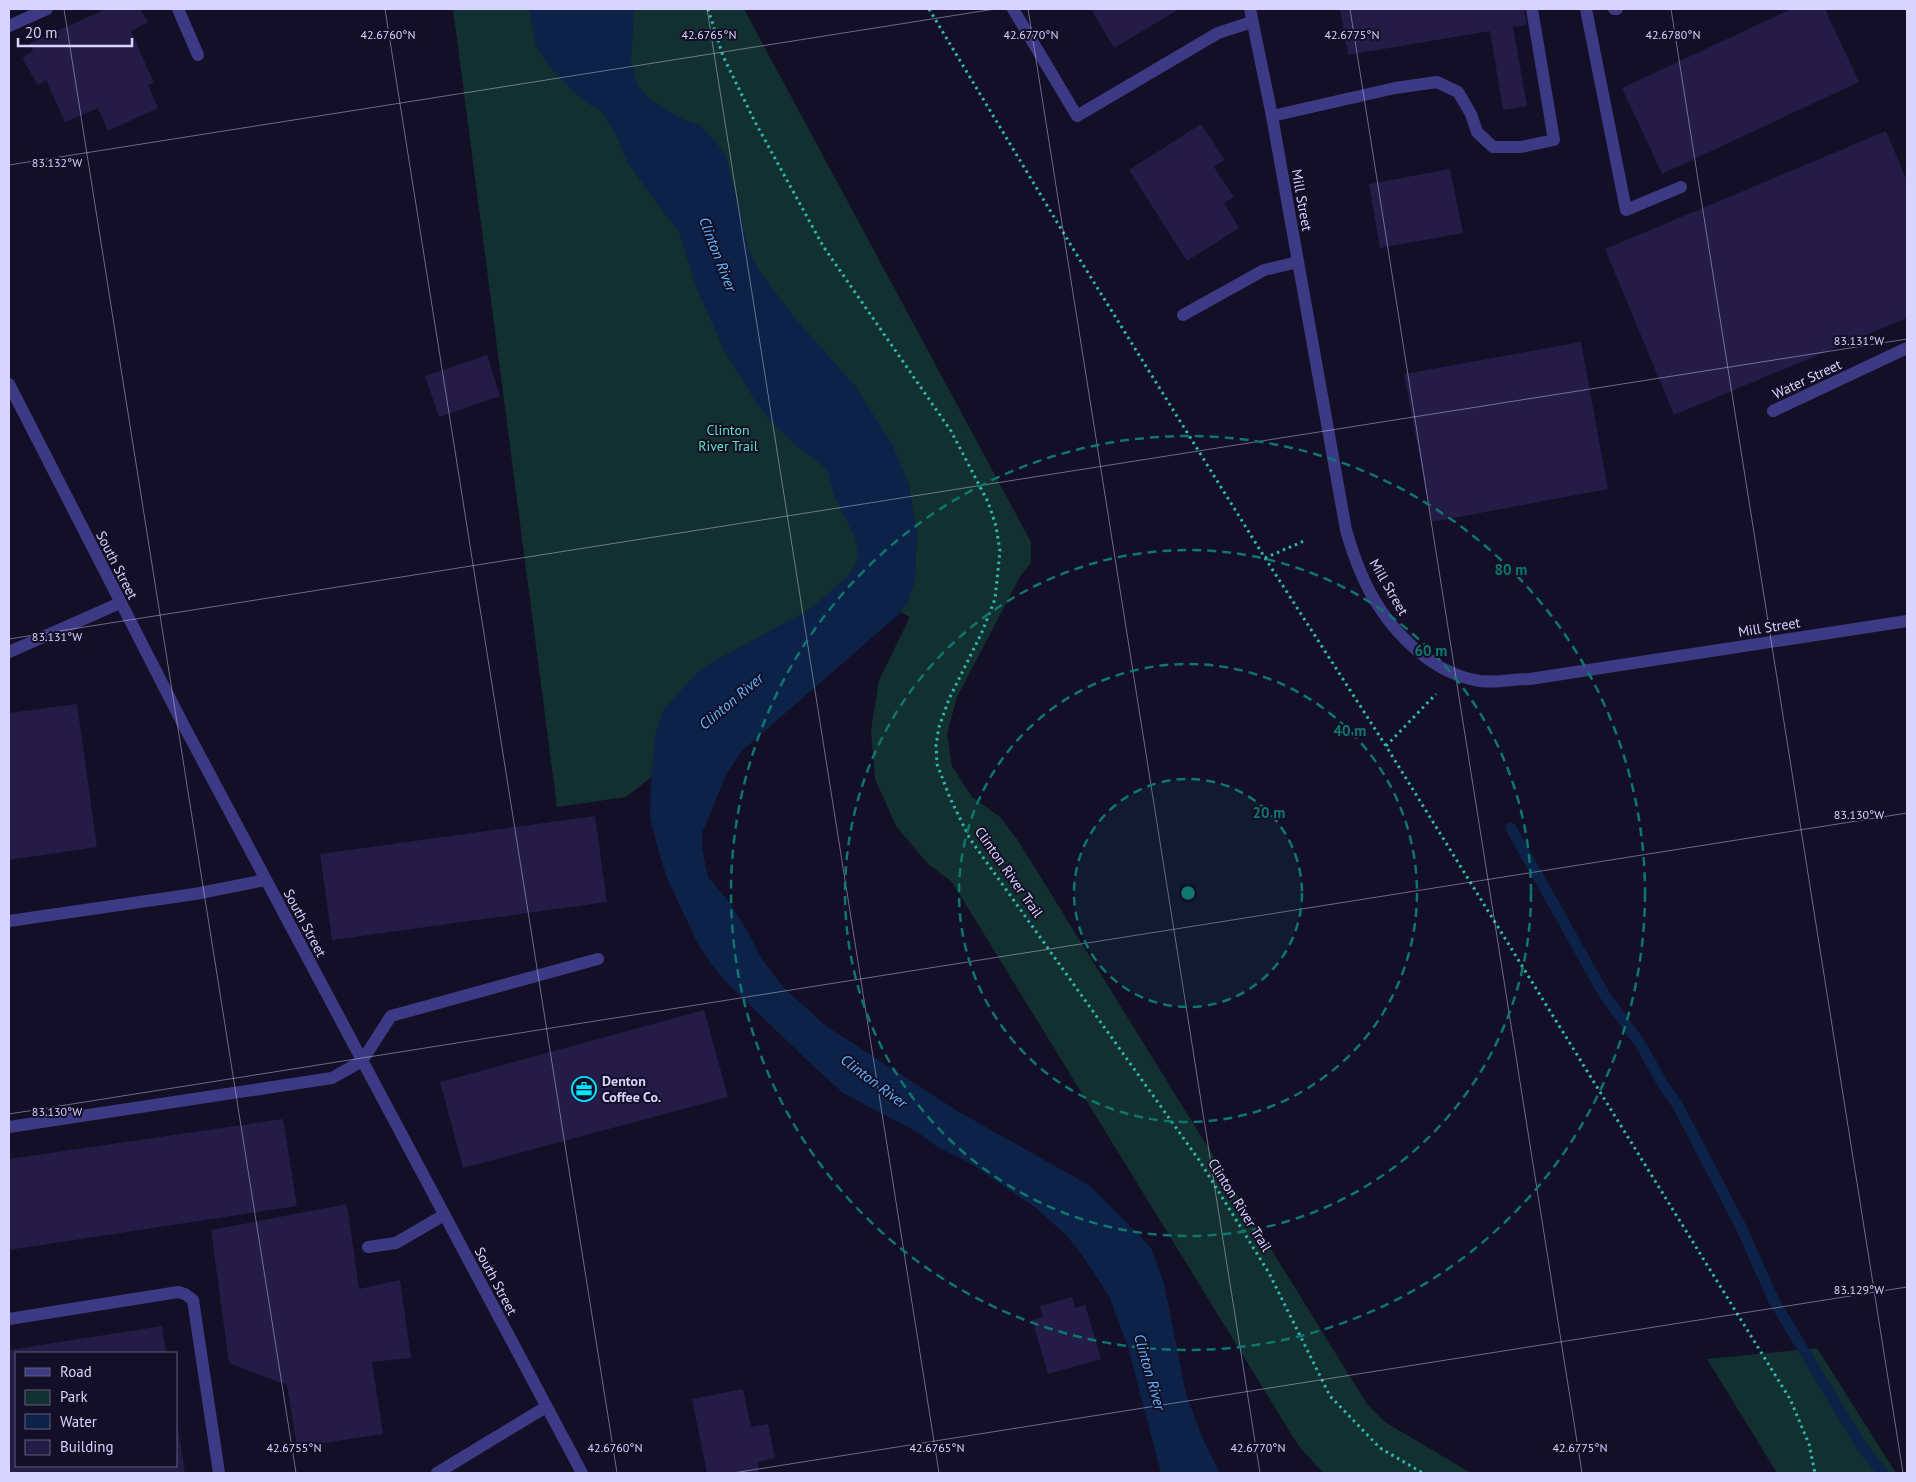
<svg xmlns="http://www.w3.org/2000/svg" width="1916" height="1482" font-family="'PT Sans',sans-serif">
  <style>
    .green { fill: #12302f }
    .water { fill: #0c2248 }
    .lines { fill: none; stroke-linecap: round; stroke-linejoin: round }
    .stream { stroke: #0c2248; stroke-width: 11 }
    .building { fill: #241b47 }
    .path { stroke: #2fb8b0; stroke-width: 3; stroke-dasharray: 2.5 4; stroke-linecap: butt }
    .service { stroke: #3d3a85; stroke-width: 12 }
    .minor { stroke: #3d3a85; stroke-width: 12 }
    .ticks { fill: none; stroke: #d9d4ff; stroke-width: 1; stroke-opacity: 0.45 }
    .ring { fill: none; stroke: #0f766e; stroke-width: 2.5; stroke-dasharray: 9 6 }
    .labels { text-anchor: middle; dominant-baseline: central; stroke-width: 4; stroke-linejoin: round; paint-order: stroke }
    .street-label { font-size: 14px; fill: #d9d4ff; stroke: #130f26 }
    .park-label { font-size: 14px; fill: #5fe0c0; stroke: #130f26 }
    .poi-label { font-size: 14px; font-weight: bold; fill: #d9d4ff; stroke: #130f26; text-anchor: start }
    .water-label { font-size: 15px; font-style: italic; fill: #62b6ff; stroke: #130f26 }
    .ticks-label { font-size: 12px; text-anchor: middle; fill: #d9d4ff; stroke: #130f26; stroke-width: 4; stroke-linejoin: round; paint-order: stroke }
    .centre { fill: #0f766e; stroke: #130f26; stroke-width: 2.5 }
    .ring-label { font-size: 15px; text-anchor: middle; font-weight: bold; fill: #0f766e; stroke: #130f26; stroke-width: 4; stroke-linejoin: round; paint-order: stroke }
  </style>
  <rect width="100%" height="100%" fill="#130f26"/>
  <!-- green -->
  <path class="green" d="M453,9H744L1031,542V563L1021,575L957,697L947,734L952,766L972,797L1000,817L1017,839L1367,1404L1385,1422L1471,1473H1323L1298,1445L952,882L928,864L896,826L875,779L871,730L879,680L910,617L878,600L626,797L557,807Z
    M1817,1348L1896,1473H1777L1707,1359Z"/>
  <!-- water -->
  <path class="water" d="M529,9H634L631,62L638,86L648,98L680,118L701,126L715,141L726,156L748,247L758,269L794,317L856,387L893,446L909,485L917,534L915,581L908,602L899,614L742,751L727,773L702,833V848L708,877L730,903L752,939L761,958L784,988L826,1026L959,1112L1089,1185L1140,1236L1151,1248L1164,1283L1186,1394L1202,1437L1220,1473H1161L1128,1347L1109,1296L1082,1255L1066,1235L1036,1208L970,1163L939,1148L917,1132L843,1093L810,1063L725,981L712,965L698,944L667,878L659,853L650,817L651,780L655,737L663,710L697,673L716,660L809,610L848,576L858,560L857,548L855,537L834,496L828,473L822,465L798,447L777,428L757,404L724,350L696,287L678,230L664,213L628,163L616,135L601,110L588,104L574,92L547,64L536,46Z"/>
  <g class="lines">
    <!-- stream -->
    <path class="stream" d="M1511,828L1604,994L1639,1042L1664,1086L1677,1104L1741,1227L1774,1301L1862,1447L1883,1473"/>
  </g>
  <!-- building -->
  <path class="building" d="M106,9H140L148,22L131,31L154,83L148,85L158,108L108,131L98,108L65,122L46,80L38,85L22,58L33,51L30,43Z
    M1091,9H1179L1114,48Z
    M1340,9H1524L1527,25L1513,27L1527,106L1503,110L1490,31L1348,55Z
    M1791,9H1825L1859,82L1662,174L1622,88Z
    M1201,124L1225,160L1214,167L1234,197L1224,203L1239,228L1187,261L1129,170Z
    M1886,131L1907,181V318L1674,415L1605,249Z
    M1450,169L1463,233L1380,248L1369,184Z
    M1581,342L1608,489L1432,522L1404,374Z
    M487,355L500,396L439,417L425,376Z
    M77,704L97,847L9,860V713Z
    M595,816L607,902L332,940L320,854Z
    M704,1010L728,1097L463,1168L440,1082Z
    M283,1119L297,1206L9,1250V1159Z
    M347,1204L359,1289L400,1280L411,1358L372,1362L383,1434L297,1447L287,1385L229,1363L211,1230Z
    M1072,1297L1075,1308L1085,1305L1101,1359L1048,1374L1032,1320L1043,1317L1040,1306Z
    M162,1326L166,1353H16V1466H176L177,1422L185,1473H9V1350Z
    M743,1389L751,1427L768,1424L775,1458L758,1462L759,1472L707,1473L692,1399Z"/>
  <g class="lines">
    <!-- path -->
    <path class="path" d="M708,9L723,56L754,120L823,246L951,431L988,502L996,526L1000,551L995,599L982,632L949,699L939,727L936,745L937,764L950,798L970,839L1199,1160L1269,1273L1330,1396L1380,1448L1423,1473
      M929,9L1072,247L1265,558L1386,746L1790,1399L1809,1444L1815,1473
      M1265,558L1304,541
      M1386,746L1436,694"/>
    <!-- service -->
    <path class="service" d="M178,9L198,55
      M1013,9L1077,116L1218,33L1252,22
      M1586,9L1626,210L1681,187
      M1614,9H1617
      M9,26L47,9
      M1272,116L1395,88L1437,82L1458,92L1471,114L1477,132L1493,147H1521L1554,140L1532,9
      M1183,315L1264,270L1298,262
      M1773,411L1907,348
      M9,652L120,603
      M9,921L195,894L265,880
      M9,1127L332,1078L362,1061L391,1016L598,959
      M368,1247L396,1243L444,1215
      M9,1319L178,1292L185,1294L193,1300L219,1473
      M437,1473L546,1407"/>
    <!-- minor -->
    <path class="minor" d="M1250,9L1272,116L1346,530C1350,544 1355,559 1361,573C1381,621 1426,673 1480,681C1496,683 1514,679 1530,679L1907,621
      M9,384L183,724L582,1473"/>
  </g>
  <!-- ticks -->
  <path class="ticks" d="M64,9L296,1473M385,9L617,1473M707,9L939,1473M1028,9L1260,1473M1350,9L1582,1473M1671,9L1903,1473M9,165L995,9M9,639L1907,339M9,1114L1907,813M733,1473L1907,1287"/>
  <!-- distance rings -->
  <circle cx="1188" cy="893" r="114" fill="#0f766e" fill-opacity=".12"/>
  <g class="ring">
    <circle cx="1188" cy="893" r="114"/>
    <circle cx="1188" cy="893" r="229"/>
    <circle cx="1188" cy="893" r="343"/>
    <circle cx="1188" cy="893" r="457"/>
  </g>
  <!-- icons -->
  <defs>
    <symbol id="office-ring" viewBox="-11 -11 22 22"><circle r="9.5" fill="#130f26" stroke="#00e5ff" stroke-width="1.5"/><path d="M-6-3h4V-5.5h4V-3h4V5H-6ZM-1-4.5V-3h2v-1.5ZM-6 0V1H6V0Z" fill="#00e5ff"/></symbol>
  </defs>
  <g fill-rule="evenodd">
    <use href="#office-ring" x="570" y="1075" width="28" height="28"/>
  </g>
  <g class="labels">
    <!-- street labels -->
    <g class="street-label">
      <text transform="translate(1302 200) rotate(80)">Mill Street</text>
      <text transform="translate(1807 379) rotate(-25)">Water Street</text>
      <text transform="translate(117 565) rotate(63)">South Street</text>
      <text transform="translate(1389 587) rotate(60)">Mill Street</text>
      <text transform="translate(1769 627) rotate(-9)">Mill Street</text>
      <text transform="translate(1009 872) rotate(55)">Clinton River Trail</text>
      <text transform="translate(305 923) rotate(62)">South Street</text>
      <text transform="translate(1240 1205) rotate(58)">Clinton River Trail</text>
      <text transform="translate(496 1281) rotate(62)">South Street</text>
    </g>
    <!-- park labels -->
    <g class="park-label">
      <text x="728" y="430">Clinton<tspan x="728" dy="16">River Trail</tspan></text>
    </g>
    <!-- poi labels -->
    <g class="poi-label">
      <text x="602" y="1081">Denton<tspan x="602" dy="16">Coffee Co.</tspan></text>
    </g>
    <!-- water labels -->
    <g class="water-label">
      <text transform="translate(718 254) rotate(69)">Clinton River</text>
      <text transform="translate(731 701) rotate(-40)">Clinton River</text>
      <text transform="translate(874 1081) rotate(37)">Clinton River</text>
      <text transform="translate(1150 1372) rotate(74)">Clinton River</text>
    </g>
  </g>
  <g class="ticks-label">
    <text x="1673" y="39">42.6780°N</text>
    <text x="388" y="39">42.6760°N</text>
    <text x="709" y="39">42.6765°N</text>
    <text x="1031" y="39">42.6770°N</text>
    <text x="1352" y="39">42.6775°N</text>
    <text x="57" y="167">83.132°W</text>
    <text x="1859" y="345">83.131°W</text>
    <text x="57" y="641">83.131°W</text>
    <text x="1859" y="819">83.130°W</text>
    <text x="57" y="1116">83.130°W</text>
    <text x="1859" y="1294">83.129°W</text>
    <text x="294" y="1452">42.6755°N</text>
    <text x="615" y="1452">42.6760°N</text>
    <text x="937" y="1452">42.6765°N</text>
    <text x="1258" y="1452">42.6770°N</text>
    <text x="1580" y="1452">42.6775°N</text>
  </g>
  <circle cx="1188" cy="893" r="8" class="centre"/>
  <g class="ring-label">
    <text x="1511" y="575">80 m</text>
    <text x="1431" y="656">60 m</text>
    <text x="1350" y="736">40 m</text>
    <text x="1269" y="818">20 m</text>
  </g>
  <!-- border -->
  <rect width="1916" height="1482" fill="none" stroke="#d9d4ff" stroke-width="20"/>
  <!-- legend -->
  <rect x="15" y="1352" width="162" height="115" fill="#130f26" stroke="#625e7d"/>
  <rect x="25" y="1368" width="25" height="8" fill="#3d3a85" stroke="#625e7d"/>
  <text x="60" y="1377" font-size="15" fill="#d9d4ff">Road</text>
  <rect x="25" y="1390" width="25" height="15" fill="#12302f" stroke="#625e7d"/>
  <text x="60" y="1402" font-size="15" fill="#d9d4ff">Park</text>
  <rect x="25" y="1414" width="25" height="15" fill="#0c2248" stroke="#625e7d"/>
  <text x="60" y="1427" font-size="15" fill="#d9d4ff">Water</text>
  <rect x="25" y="1440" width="25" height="15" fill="#241b47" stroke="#625e7d"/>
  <text x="60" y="1452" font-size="15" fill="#d9d4ff">Building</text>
  <!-- scale -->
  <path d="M18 38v8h114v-8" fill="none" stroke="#d9d4ff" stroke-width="2.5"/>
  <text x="25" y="38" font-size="15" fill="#d9d4ff" stroke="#130f26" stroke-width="4" paint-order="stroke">20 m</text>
</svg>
